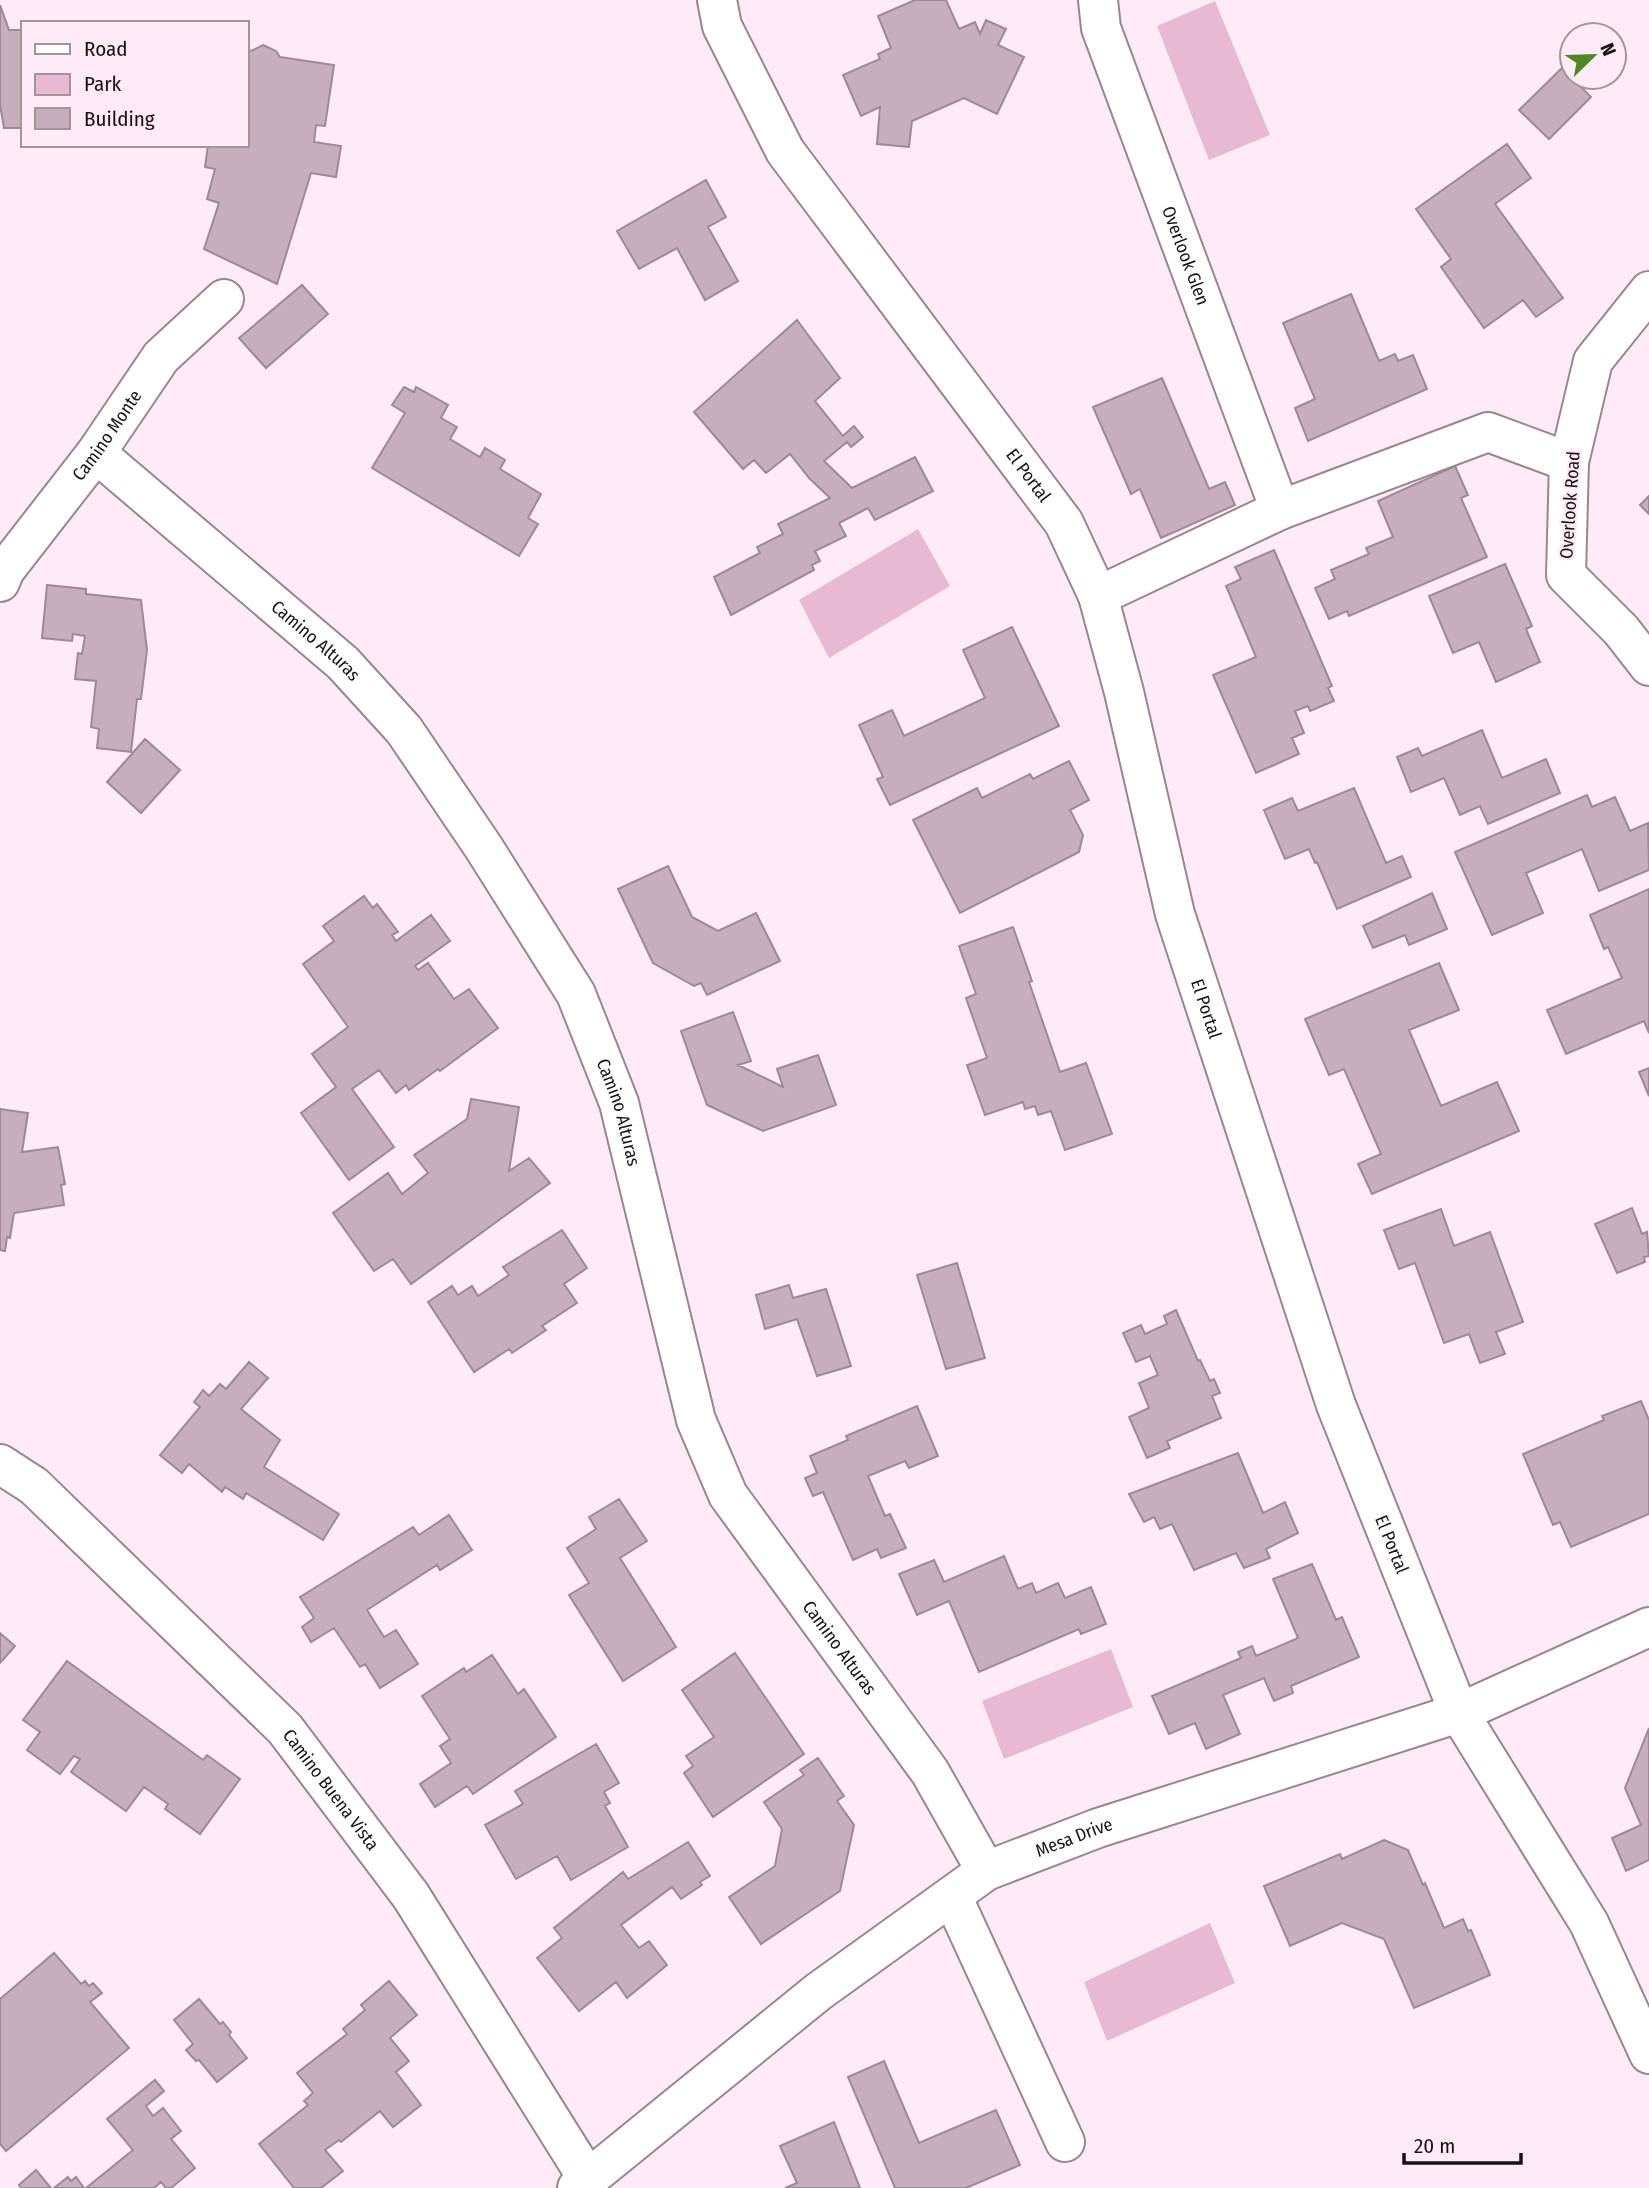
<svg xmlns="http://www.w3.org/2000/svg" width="1649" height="2188" font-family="'Fira Sans Condensed',sans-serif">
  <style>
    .green { fill: #e8b9d3 }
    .building { fill: #c6afbb; stroke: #9e8994; stroke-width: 2 }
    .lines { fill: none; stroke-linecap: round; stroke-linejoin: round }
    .minor-casing { stroke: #9a8590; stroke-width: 42 }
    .minor { stroke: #fff; stroke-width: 38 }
    .labels { text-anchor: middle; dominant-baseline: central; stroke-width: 5; stroke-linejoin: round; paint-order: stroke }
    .street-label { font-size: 18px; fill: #191115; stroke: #feebf5 }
  </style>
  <rect width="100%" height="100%" fill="#feebf5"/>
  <!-- green -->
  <path class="green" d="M1215,1L1270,135L1209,160L1157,26Z
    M918,529L950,586L829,658L799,600Z
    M1111,1649L1133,1707L1004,1759L982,1701Z
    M1210,1923L1235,1983L1107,2041L1084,1982Z"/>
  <!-- building -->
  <path class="building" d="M915,0H946L959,29L975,22L980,34L986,20L1006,29L998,45L1024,57L997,114L964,98L912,121L909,147L877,144L880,107L861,116L843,75L880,59L878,54L891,48L878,16Z
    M0,5L9,30H23V128H4L0,105Z
    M263,45L276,51L280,57L334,65L325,126L316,125L314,142L341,146L336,177L311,173L277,284L204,249L219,203L207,199L215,169L205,167L208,145H247V50L251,51Z
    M1562,68L1591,97L1549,139L1519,110Z
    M1507,144L1531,178L1495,204L1563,298L1536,317L1523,300L1484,328L1441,267L1451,259L1416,209Z
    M706,180L726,217L708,227L738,281L705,300L677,248L639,269L617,231Z
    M302,285L328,314L266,368L239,338Z
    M1351,294L1379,361L1395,354L1398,361L1413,355L1427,389L1308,441L1295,408L1315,399L1283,323Z
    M797,320L840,378L815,401L843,436L854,426L863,437L851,447L847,442L824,461L852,488L915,457L933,491L875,520L868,508L839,523L846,536L815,551L820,561L812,565L814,570L731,615L714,577L760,553L757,547L783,534L778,524L830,498L809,478L790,454L766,473L754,460L743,469L694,412Z
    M1162,378L1209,489L1225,482L1235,505L1161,538L1140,489L1131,494L1093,407Z
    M404,387L414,392L416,387L448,405L441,418L457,427L450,439L480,457L485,448L505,460L500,469L541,494L528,518L538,524L519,556L372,468L405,413L392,405Z
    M1455,466L1468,495L1461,498L1487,557L1349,616L1347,611L1329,619L1315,588L1335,579L1331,570L1369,554L1366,548L1393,537L1378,501Z
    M1649,496V514L1640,505Z
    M1274,550L1332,686L1328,688L1334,701L1310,711L1308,706L1295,711L1304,733L1292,738L1299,754L1256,773L1213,675L1256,657L1226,586L1241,579L1235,567Z
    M1505,564L1532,626L1526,629L1540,662L1496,682L1479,642L1453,653L1429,596Z
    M47,585L86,589V594L141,600L147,650L141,699H137L131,752L97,748L99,729L91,727L96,681L75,679L78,653L82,654L85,636L73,634L72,641L42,638Z
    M1012,627L1059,726L890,805L877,779L883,777L859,725L892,710L904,736L985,698L963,650Z
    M1482,730L1502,778L1546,759L1560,793L1488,824L1480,806L1460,815L1444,778L1411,792L1397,757L1418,748L1422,756Z
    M145,739L180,770L141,813L107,782Z
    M1069,761L1089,800L1070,810L1083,835L1079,852L960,913L913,820L977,788L982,798L1030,774L1033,779Z
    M1354,788L1386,863L1402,856L1411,877L1337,909L1317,862L1315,863L1309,849L1285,859L1264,810L1292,798L1298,811Z
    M1587,795L1592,807L1615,797L1630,831L1648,823L1649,870L1599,891L1582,849L1526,873L1543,913L1492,935L1455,852Z
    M668,866L692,917L718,931L756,913L780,961L707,995L701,983L694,986L653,963L618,889Z
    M1649,889V1033L1644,1021L1566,1054L1547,1010L1622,978L1608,947L1604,949L1590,915Z
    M1432,893L1447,929L1409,945L1405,935L1373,948L1363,926Z
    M364,896L373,908L377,904L398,932L392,935L396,941L431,915L450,941L415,966L418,970L428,963L454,999L469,989L498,1028L440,1071L438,1069L409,1090L406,1085L396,1093L379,1070L352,1089L394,1147L349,1180L301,1113L336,1087L312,1054L348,1027L303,964L334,941L323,926Z
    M1013,927L1032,981L1029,982L1060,1072L1086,1063L1112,1134L1065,1150L1051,1111L1038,1115L1035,1106L1025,1109L1023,1102L985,1115L967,1065L987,1058L966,998L976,994L959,946Z
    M1439,963L1459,1010L1409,1030L1441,1106L1497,1082L1519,1131L1372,1194L1358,1164L1381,1154L1344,1069L1329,1075L1305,1019Z
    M733,1012L751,1061L738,1065L783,1087L777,1069L818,1055L836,1105L763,1131L707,1105L681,1031Z
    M1649,1068V1096L1639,1072Z
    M471,1099L519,1107L509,1171L529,1158L550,1183L411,1284L393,1259L374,1271L333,1213L388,1173L402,1194L428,1173L414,1155L467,1119Z
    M0,1109L28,1113L22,1152L58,1147L65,1184L61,1185L64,1205L14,1213L10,1238L7,1237L5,1251L0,1250Z
    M1632,1208L1642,1234L1647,1232L1649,1256L1644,1257L1645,1262L1617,1273L1595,1224Z
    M1441,1209L1454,1246L1490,1232L1523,1322L1496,1332L1505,1354L1480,1363L1469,1334L1444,1343L1415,1263L1399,1269L1384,1230Z
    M562,1230L587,1268L564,1284L577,1303L542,1326L546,1330L512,1353L509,1349L474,1372L428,1302L452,1286L458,1295L472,1286L478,1296L509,1275L503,1267Z
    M957,1263L985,1358L946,1369L917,1275Z
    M789,1285L793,1298L826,1289L851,1366L817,1376L797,1319L765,1329L756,1295Z
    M1176,1310L1198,1361L1200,1360L1210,1381L1214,1379L1220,1393L1212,1396L1221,1418L1167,1441L1170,1448L1147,1458L1129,1417L1149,1408L1139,1383L1158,1375L1150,1356L1136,1362L1123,1333L1141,1325L1145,1334L1167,1324L1164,1316Z
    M249,1362L268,1378L241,1409L280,1440L264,1467L339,1514L323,1540L246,1493L243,1499L225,1487L222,1492L189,1464L182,1473L160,1455L200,1407L194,1402L203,1390L209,1396L220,1384L226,1389Z
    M1641,1401L1649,1420V1514L1571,1547L1560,1522L1553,1525L1523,1454L1604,1420L1602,1416Z
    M917,1406L938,1456L909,1468L905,1461L868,1476L885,1516L890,1514L906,1548L881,1558L877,1549L853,1560L823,1492L813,1496L805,1478L817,1473L810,1456L848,1440L846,1436Z
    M1238,1453L1263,1513L1285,1502L1298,1533L1266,1549L1270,1558L1244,1568L1236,1553L1194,1570L1172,1524L1160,1529L1154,1517L1144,1522L1129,1494Z
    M619,1499L647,1541L620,1558L676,1647L623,1681L569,1595L589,1583L567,1548L596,1529L589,1517Z
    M449,1515L472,1550L440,1570L437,1565L367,1610L384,1637L396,1630L418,1664L380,1688L365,1664L360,1667L334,1628L311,1642L302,1627L314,1618L300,1597L413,1527L419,1535Z
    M1004,1556L1018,1589L1032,1583L1036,1593L1058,1583L1065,1598L1091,1587L1106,1624L1081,1634L1079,1629L979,1672L949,1601L917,1615L899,1574L934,1560L944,1582Z
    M1312,1564L1336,1620L1342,1617L1359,1657L1291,1686L1293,1693L1274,1701L1264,1678L1223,1695L1240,1734L1206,1749L1195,1723L1169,1734L1152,1696L1241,1658L1238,1652L1252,1646L1256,1656L1298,1638L1273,1579Z
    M0,1633L15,1646L0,1663Z
    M735,1653L804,1754L713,1817L684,1773L693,1766L686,1756L714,1737L682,1690Z
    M492,1655L518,1694L524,1689L556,1737L473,1794L467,1786L435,1807L420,1784L451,1763L440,1746L450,1739L422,1696L464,1668L466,1672Z
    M67,1661L203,1760L207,1755L240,1779L200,1834L165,1809L168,1804L144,1787L126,1811L71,1772L80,1759L74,1756L60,1774L27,1750L40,1732L23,1720Z
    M1649,1728V1860L1626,1871L1612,1838L1641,1825L1625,1788Z
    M596,1744L619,1783L604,1792L610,1803L605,1806L628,1847L571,1880L557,1856L516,1879L485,1825L523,1804L515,1791Z
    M818,1758L844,1796L837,1801L854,1825L840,1891L761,1944L729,1897L775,1866L782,1829L764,1802L804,1775L800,1770Z
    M1384,1840L1408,1850L1423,1885L1425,1883L1444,1928L1463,1919L1468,1931L1471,1930L1490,1975L1414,2008L1384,1939L1342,1923L1290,1946L1264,1886L1340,1854L1342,1859Z
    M688,1842L710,1876L700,1882L702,1885L681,1899L672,1887L621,1925L639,1948L649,1941L667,1965L627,1998L616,1982L579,2011L537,1958L562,1938L554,1928L623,1872L628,1879Z
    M54,1953L81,1984L85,1981L89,1986L93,1983L102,1993L90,2002L129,2048L6,2151L0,2144V1999Z
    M389,1981L417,2015L390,2038L409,2061L396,2072L421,2105L393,2127L380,2111L341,2142L339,2140L325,2150L343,2171L321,2188H294L259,2144L308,2105L304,2101L313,2093L297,2073L347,2034L343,2029L365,2010L361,2005Z
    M199,1999L220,2024L223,2022L231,2032L229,2035L247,2058L217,2082L199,2060L196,2061L186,2050L193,2044L174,2020Z
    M884,2061L919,2143L996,2110L1020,2165L966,2188H895L848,2077Z
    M155,2080L164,2091L146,2106L153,2116L163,2108L181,2131L171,2139L195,2168L171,2188H166L161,2182L154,2188H86L133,2150L107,2119Z
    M834,2122L860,2188H785L797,2183L780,2146Z
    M36,2170L51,2188H21L19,2185Z
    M68,2177L71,2181L76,2177L84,2188H54Z"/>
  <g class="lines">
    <defs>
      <g id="minor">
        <path id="s1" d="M717,0L722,26L785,151L1064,523L1098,596L1124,692L1175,914L1336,1405L1459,1713L1589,1923L1649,2054"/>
        <path id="s2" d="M1098,0L1101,28L1280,510"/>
        <path d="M1649,291L1593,361L1569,462L1566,575L1621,630L1649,666"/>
        <path id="s3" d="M96,453L343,663L404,730L484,848L576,994L619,1103L696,1420L728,1495L930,1772L986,1871"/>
        <path id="s4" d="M0,582L5,570L96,453L161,357L224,299"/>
        <path d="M1098,596L1280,510L1488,432L1569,462"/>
        <path id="s5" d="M0,1464L34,1486L285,1729L411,1896L588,2179"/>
        <path d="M952,1896L1065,2142"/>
        <path id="s6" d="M577,2188L818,1992L986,1871L1098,1828L1459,1713L1649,1627"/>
      </g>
    </defs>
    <!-- minor casing -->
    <use href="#minor" class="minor-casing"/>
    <!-- minor -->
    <use href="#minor" class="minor"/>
  </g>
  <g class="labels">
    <!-- street labels -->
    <g class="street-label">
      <text stroke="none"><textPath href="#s2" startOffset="271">Overlook Glen</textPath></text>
      <text stroke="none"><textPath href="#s4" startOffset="182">Camino Monte</textPath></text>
      <text stroke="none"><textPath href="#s1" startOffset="572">El Portal</textPath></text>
      <text transform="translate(1570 505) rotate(-86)">Overlook Road</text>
      <text stroke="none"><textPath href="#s3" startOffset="289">Camino Alturas</textPath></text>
      <text stroke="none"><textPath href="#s1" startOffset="1139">El Portal</textPath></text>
      <text stroke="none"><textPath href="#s3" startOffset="856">Camino Alturas</textPath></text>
      <text stroke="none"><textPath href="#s1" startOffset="1706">El Portal</textPath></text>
      <text stroke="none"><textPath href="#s3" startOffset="1444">Camino Alturas</textPath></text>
      <text stroke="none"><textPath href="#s5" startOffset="466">Camino Buena Vista</textPath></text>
      <text stroke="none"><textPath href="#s6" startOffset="612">Mesa Drive</textPath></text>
    </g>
  </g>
  <!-- legend -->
  <rect x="21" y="21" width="228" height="126" fill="#feebf5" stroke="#a2949b" stroke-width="2"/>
  <rect x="35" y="44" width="35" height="10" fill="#ffffff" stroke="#a2949b" stroke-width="2"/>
  <text x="84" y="56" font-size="21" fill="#191115">Road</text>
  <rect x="35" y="74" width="35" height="21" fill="#e8b9d3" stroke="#a2949b" stroke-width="2"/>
  <text x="84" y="91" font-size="21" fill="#191115">Park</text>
  <rect x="35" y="108" width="35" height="21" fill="#c6afbb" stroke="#a2949b" stroke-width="2"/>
  <text x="84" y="126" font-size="21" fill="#191115">Building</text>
  <!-- north arrow -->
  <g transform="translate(1593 56) rotate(67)"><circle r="33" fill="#feebf5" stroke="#a2949b" stroke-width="2"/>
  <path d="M0-5L12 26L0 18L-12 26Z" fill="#4f8824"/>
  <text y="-10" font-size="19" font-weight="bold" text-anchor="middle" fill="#191115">N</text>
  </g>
  <!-- scale -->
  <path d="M1404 2153v10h117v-10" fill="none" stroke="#191115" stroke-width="3.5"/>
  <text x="1414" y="2153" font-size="21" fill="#191115" stroke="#feebf5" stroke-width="5" paint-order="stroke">20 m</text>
</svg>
